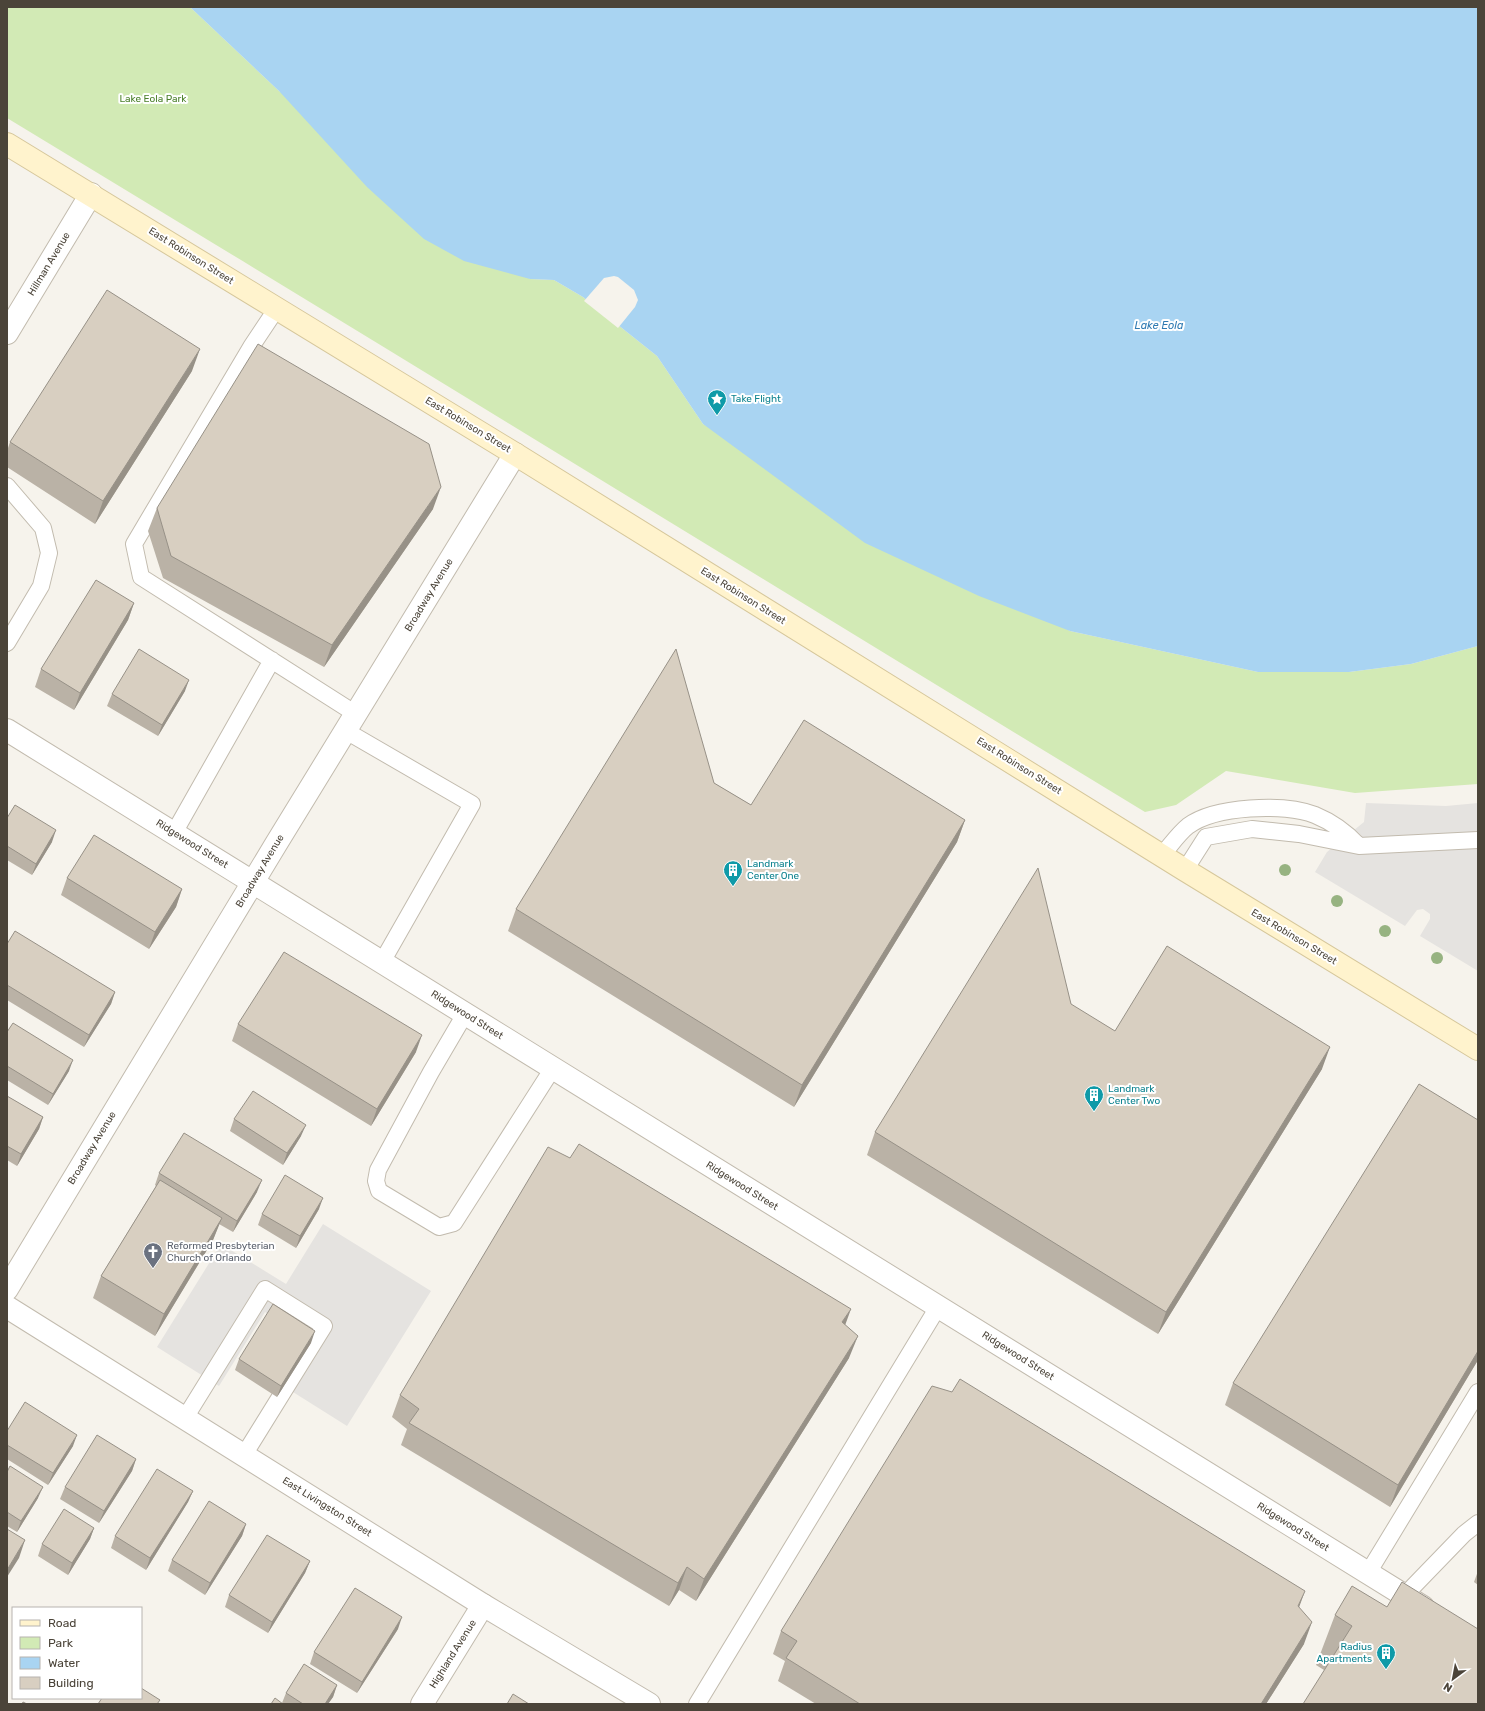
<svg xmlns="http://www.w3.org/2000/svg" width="1485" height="1711" font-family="Rubik,sans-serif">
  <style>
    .green { fill: #d2eab5 }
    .parking { fill: #e5e3e0 }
    .water { fill: #a9d4f2 }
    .pier { fill: #f6f3ec }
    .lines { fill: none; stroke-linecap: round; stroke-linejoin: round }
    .service-casing { stroke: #c2bbae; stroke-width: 18 }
    .minor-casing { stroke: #c2bbae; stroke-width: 24 }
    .tertiary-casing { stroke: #c2bbae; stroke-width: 24 }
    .secondary-casing { stroke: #d6c79b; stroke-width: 24 }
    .service { stroke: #fff; stroke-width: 16 }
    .minor { stroke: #fff; stroke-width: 22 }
    .tertiary { stroke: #fff; stroke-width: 22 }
    .secondary { stroke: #fff3cd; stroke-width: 22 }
    .tree { fill: #97b381 }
    .wall { fill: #bab2a6 }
    .shaded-wall { fill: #979187 }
    .building { fill: #d8cfc1; stroke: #979187 }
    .labels { text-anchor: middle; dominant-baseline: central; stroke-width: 4; stroke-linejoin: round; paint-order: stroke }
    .park-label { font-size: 10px; fill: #4a7f2a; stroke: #fff }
    .street-label { font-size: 10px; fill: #4b4439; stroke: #fff }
    .culture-label { font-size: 10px; fill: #0d838f; stroke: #fff; text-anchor: start }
    .worship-label { font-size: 10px; fill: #5b616d; stroke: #fff; text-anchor: start }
    .water-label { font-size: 11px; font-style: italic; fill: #2e7ab2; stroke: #fff }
  </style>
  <rect width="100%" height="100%" fill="#f6f3ec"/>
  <!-- green -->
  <path class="green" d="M7,7H190L279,91L530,279L554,280L583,297L657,356L703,424L1070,631L1258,672H1349L1411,664L1478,646V784L1355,793L1226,771L1176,805L1145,812C765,581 387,348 7,118Z"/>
  <!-- parking -->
  <path class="parking" d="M1366,803L1446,806L1478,803V971L1420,936L1430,919V914L1423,909L1417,910L1405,926L1315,872L1327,852L1364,822Z
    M323,1224L431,1291L347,1426L285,1387L312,1342L265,1312L219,1386L157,1347L221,1244L286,1284Z"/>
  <!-- water -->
  <path class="water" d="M190,7H1478V646L1411,664L1349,672H1258L1070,631L979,596L865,543L703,424L657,356L583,297L554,280L530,279L464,261L424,239L367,187L279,91Z"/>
  <!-- pier -->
  <path class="pier" d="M614,276L618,277L634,290L638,300L635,307L618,328L584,301L604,278Z"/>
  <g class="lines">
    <defs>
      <path id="service" d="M277,308L251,347L134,544L141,577L356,714
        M7,486L43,528L49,553L41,586L7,643
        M346,731L472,804L382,962
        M174,833L272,660
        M1162,855C1170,846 1179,833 1188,826C1215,806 1284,803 1315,815C1332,822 1347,833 1359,846
        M1185,870L1206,837L1252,829L1299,834L1359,846L1478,840
        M465,1014L431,1072L378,1170L376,1181L379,1191L439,1227L454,1223L553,1068
        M185,1418L265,1289L324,1326L244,1455
        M1368,1573L1478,1392
        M1404,1596L1464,1534L1478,1523
        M697,1704L938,1307"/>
      <path id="minor" d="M7,333L91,194
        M7,730L1423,1607
        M7,1289L276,844L515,454
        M422,1704L483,1605"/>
      <path id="tertiary" d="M7,1307L483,1605L649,1704"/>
      <path id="secondary" d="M7,144L515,454L1185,870L1478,1049"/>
    </defs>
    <!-- service casing -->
    <use href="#service" class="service-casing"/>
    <!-- minor casing -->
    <use href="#minor" class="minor-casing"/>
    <!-- tertiary casing -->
    <use href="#tertiary" class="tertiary-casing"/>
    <!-- secondary casing -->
    <use href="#secondary" class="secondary-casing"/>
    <!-- service -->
    <use href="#service" class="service"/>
    <!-- minor -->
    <use href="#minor" class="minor"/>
    <!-- tertiary -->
    <use href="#tertiary" class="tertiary"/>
    <!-- secondary -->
    <use href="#secondary" class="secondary"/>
  </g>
  <!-- trees -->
  <g class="tree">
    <circle cx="1285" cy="870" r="6"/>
    <circle cx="1337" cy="901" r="6"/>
    <circle cx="1385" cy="931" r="6"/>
    <circle cx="1437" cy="958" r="6"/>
  </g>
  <!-- wall -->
  <path class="wall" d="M192,371L95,524L7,467V451L10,442Z
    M157,508L433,509L324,667L163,578L148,531Z
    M134,603L128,620L74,710L35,687L41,669Z
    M185,691L158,736L107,706L112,694Z
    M714,783L751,805L965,820L957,842L794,1107L508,931L516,909Z
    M7,818L52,842L32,875L7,860Z
    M67,878L182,889L176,907L149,949L61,895Z
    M7,944L115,992L111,1004L84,1047L7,1000Z
    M238,1024L416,1052L371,1126L232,1041Z
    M1115,1031L1322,1069L1158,1334L867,1155L875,1132Z
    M7,1032L69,1071L48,1105L7,1080Z
    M7,1096L43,1117L39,1129L17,1166L7,1160Z
    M234,1119L301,1136L283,1165L230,1131Z
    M1478,1120V1360L1390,1507L1225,1405L1233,1383Z
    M159,1173L257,1192L233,1232L219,1224L213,1240L155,1336L93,1298L101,1276L156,1186L155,1185Z
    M319,1209L296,1248L258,1225L262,1214Z
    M845,1325L849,1358L696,1601L679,1590L669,1606L401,1445L407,1429L392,1417L400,1395Z
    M311,1343L277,1397L235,1370L239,1359Z
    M7,1431L73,1446L48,1485L7,1459Z
    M136,1459L132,1471L99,1523L60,1499L65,1487Z
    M7,1472L38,1498L17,1532L7,1526Z
    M193,1491L188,1502L146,1570L111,1548L115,1536Z
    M246,1524L242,1536L205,1595L168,1571L172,1560Z
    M94,1528L90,1539L68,1575L38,1556L42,1544Z
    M310,1561L305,1573L268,1633L225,1607L229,1595Z
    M1478,1571V1585L1474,1582Z
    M1299,1607L1304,1644L1266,1704H816L778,1681L785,1661L773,1654L781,1631Z
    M1387,1607L1324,1670L1316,1665L1335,1615Z
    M398,1629L357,1693L310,1664L314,1652Z
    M337,1685L333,1697L328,1704H271L282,1703L286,1693Z"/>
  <!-- shaded-wall -->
  <path class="shaded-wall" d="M200,349L192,371L95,524L103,501Z
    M441,487L433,509L324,667L332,645Z
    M134,603L128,620L74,710L80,693Z
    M189,680L185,691L158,736L162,725Z
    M965,820L957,842L794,1107L802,1085Z
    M56,830L52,842L32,875L36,864Z
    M182,889L176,907L149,949L155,932Z
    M115,992L111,1004L84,1047L89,1035Z
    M422,1035L416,1052L371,1126L377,1109Z
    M1330,1047L1322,1069L1158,1334L1166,1312Z
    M73,1060L69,1071L48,1105L53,1094Z
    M43,1117L39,1129L17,1166L21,1154Z
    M306,1125L301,1136L283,1165L287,1153Z
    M262,1180L257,1192L233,1232L237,1221Z
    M323,1198L319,1209L296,1248L300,1236Z
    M222,1218L213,1240L155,1336L164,1314Z
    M851,1309L843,1331L842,1322Z
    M315,1331L311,1343L277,1397L281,1386Z
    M858,1336L849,1358L696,1601L704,1579Z
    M1478,1351V1360L1390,1507L1398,1485Z
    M77,1435L73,1446L48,1485L53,1473Z
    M136,1459L132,1471L99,1523L104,1511Z
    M43,1487L38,1498L17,1532L21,1521Z
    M193,1491L188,1502L146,1570L150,1558Z
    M246,1524L242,1536L205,1595L210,1583Z
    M94,1528L90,1539L68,1575L72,1563Z
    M25,1540L19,1558L7,1577V1570Z
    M310,1561L305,1573L268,1633L272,1622Z
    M687,1567L679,1590L669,1606L678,1583Z
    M1305,1591L1297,1613L1298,1606Z
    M402,1617L398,1629L357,1693L362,1682Z
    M1312,1622L1304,1644L1266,1704H1261Z
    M337,1685L333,1697L328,1704H325Z"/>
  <!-- building -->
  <path class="building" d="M107,290L200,349L103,501L10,442Z
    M258,344L429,444L441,487L332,645L171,556L157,508Z
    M96,580L134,603L80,693L41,669Z
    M139,649L189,680L162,725L112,694Z
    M676,649L714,783L751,805L804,720L965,820L802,1085L516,909Z
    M15,805L56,830L36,864L7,846V818Z
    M94,835L182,889L155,932L67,878Z
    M1038,868L1071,1004L1115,1031L1167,946L1330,1047L1166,1312L875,1132Z
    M15,931L115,992L89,1035L7,985V944Z
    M284,952L422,1035L377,1109L238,1024Z
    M13,1023L73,1060L53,1094L7,1066V1032Z
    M1419,1084L1478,1120V1351L1398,1485L1233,1383Z
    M253,1091L306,1125L287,1153L234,1119Z
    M7,1096L43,1117L21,1154L7,1146Z
    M184,1133L262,1180L237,1221L159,1173Z
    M579,1144L851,1309L842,1322L858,1336L704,1579L687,1567L678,1583L409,1423L419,1409L400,1395L548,1147L570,1158Z
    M285,1175L323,1198L300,1236L262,1214Z
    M160,1180L222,1218L164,1314L101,1276Z
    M273,1304L315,1331L281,1386L239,1359Z
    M960,1379L1305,1591L1298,1606L1312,1622L1261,1704H860L786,1658L797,1641L781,1631L932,1386L952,1392Z
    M25,1402L77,1435L53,1473L7,1445V1431Z
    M97,1435L136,1459L104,1511L65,1487Z
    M10,1466L43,1487L21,1521L7,1512V1472Z
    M157,1469L193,1491L150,1558L115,1536Z
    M209,1501L246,1524L210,1583L172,1560Z
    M64,1509L94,1528L72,1563L42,1544Z
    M7,1529L25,1540L7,1570Z
    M267,1535L310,1561L272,1622L229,1595Z
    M1402,1582L1478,1629V1704H1303L1352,1626L1335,1615L1352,1586L1387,1607Z
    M355,1588L402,1617L362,1682L314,1652Z
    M304,1664L337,1685L325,1704H303L286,1693Z
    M141,1688L160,1700L157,1704H98L102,1698H141Z
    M513,1694L529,1704H507Z
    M275,1698L283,1704H271Z
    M23,1702L27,1704H22Z"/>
  <!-- icons -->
  <defs>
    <symbol id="sight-pin" viewBox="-11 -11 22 30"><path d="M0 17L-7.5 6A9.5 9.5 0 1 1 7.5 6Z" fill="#0f9aa8" stroke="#fff"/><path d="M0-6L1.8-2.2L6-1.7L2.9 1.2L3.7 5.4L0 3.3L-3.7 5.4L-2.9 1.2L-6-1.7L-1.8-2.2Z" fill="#fff"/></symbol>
    <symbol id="building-pin" viewBox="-11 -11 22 30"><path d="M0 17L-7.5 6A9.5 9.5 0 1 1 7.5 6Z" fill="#0f9aa8" stroke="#fff"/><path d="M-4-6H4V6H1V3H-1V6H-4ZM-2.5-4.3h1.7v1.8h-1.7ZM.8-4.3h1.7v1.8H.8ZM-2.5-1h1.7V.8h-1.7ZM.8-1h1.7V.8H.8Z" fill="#fff"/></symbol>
    <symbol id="church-pin" viewBox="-11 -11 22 30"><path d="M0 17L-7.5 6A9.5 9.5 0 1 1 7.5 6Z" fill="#6b7280" stroke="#fff"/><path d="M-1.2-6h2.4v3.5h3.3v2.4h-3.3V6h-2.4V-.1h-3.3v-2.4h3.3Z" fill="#fff"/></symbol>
  </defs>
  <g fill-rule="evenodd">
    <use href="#sight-pin" x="706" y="388" width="22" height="30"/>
    <use href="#building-pin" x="722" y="859" width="22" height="30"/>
    <use href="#building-pin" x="1083" y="1084" width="22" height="30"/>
    <use href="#church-pin" x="142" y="1241" width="22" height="30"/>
    <use href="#building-pin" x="1375" y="1642" width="22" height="30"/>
  </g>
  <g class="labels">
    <!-- park labels -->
    <g class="park-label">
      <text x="153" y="99">Lake Eola Park</text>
    </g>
    <!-- street labels -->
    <g class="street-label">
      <text transform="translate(191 256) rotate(32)">East Robinson Street</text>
      <text transform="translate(49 264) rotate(-59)">Hillman Avenue</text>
      <text transform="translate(468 425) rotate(31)">East Robinson Street</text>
      <text transform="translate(429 595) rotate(-59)">Broadway Avenue</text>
      <text transform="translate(743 596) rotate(32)">East Robinson Street</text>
      <text transform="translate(1019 766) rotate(32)">East Robinson Street</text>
      <text transform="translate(192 844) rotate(32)">Ridgewood Street</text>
      <text transform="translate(260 871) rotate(-59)">Broadway Avenue</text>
      <text transform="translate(1294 937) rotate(31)">East Robinson Street</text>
      <text transform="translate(467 1015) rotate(32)">Ridgewood Street</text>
      <text transform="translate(92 1148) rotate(-59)">Broadway Avenue</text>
      <text transform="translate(742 1186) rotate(32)">Ridgewood Street</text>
      <text transform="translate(1018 1356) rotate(32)">Ridgewood Street</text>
      <text transform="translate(327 1507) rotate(32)">East Livingston Street</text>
      <text transform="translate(1293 1527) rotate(32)">Ridgewood Street</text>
      <text transform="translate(453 1654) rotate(-58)">Highland Avenue</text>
    </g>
    <!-- culture labels -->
    <g class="culture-label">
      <text x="731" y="399">Take Flight</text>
      <text x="747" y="864">Landmark<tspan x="747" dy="12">Center One</tspan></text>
      <text x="1108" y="1089">Landmark<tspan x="1108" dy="12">Center Two</tspan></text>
      <text x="1372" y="1647" text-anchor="end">Radius<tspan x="1372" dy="12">Apartments</tspan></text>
    </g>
    <!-- worship labels -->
    <g class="worship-label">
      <text x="167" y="1246">Reformed Presbyterian<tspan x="167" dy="12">Church of Orlando</tspan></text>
    </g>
    <!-- water labels -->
    <g class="water-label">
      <text x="1159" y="325">Lake Eola</text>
    </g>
  </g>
  <!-- border -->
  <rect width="1485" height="1711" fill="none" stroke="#4b4439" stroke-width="16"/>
  <!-- legend -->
  <rect x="12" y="1607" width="130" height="92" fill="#ffffff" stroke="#b7b4b0"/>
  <rect x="20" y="1620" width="20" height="6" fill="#fff3cd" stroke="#b7b4b0"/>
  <text x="48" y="1627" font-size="12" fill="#4b4439">Road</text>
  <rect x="20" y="1637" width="20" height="12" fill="#d2eab5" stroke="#b7b4b0"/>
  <text x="48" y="1647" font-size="12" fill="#4b4439">Park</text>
  <rect x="20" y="1657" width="20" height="12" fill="#a9d4f2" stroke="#b7b4b0"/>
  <text x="48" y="1667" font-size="12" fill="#4b4439">Water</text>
  <rect x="20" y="1677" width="20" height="12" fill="#d8cfc1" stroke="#b7b4b0"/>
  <text x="48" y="1687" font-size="12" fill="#4b4439">Building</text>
  <!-- north arrow -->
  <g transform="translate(1453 1679) rotate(212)" stroke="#ffffff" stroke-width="3" paint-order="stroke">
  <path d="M0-3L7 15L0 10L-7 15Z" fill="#4b4439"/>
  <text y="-6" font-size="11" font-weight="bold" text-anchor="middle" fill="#4b4439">N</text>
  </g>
</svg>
